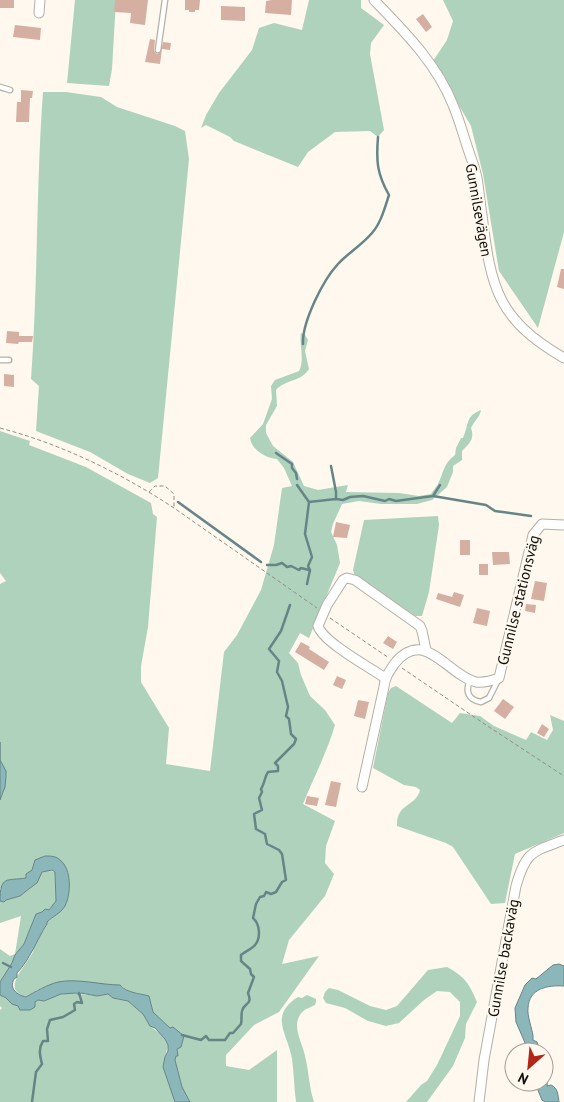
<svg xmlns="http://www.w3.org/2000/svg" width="564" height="1102" font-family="'PT Sans',sans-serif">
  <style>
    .green { fill: #afd2bd }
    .water { fill: #8bb7ba; stroke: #668586 }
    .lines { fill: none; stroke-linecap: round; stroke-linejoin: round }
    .stream { stroke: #668586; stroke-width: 2.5 }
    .building { fill: #d4afa2 }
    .lane-casing { stroke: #b5afa6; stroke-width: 7 }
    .street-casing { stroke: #b5afa6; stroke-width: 11 }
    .path { stroke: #928e87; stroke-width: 1; stroke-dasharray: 4 2.5; stroke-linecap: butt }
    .lane { stroke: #fff; stroke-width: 4.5 }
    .street { stroke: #fff; stroke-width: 9 }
    .labels { text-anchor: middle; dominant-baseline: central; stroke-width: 4.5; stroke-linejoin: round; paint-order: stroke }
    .street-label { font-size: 15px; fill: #110f0c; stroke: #fef8ee }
  </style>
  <rect width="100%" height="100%" fill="#fef8ee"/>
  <!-- green -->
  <path class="green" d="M75,0H116L112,69L109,86L67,83Z
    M309,0H361V8L384,25L371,43L370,54L384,130L378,137L370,131L335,132L308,152L298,167L234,141L230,137L206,125L201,128L206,115L219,93L252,50L259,28L274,23L302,30Z
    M443,0H564V232L538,328L499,271L483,174L471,126L433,61L447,40L453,21Z
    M43,92H66L101,97L117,107L175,126L185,131L189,159L158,478L150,483L128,474L90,452L36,431L39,386L31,379C38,284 36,187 43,92Z
    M301,333L305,335L308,340L305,351L309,369C301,382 286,379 276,390L277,406L266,425V433L273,446L293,462L304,486L318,490L348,485L346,492L399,493L419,496L431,494C433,491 436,487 438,484C444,472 443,464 455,455L456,448L461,438H463C469,425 465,416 481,410C480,417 474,421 471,428C475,439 469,444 462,451V460L453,466V472L447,487L432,500L417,504H381L359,501L342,504L333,524L331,532L337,545L340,563L309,638L300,633L289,653L298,663L301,675L310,696L325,710L335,725C327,752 314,777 303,804L335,821L326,846L325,863L334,874L325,896L289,940L282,964L319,956L279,1012L254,1025L226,1055V1066L249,1070L277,1050V1102H190L182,1088L175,1060L176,1056L178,1055L177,1049L180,1046L183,1036L170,1028L159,1018L153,1012L149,1002L139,993L130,992L120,985H100L79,982L57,983L37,990L26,997C0,990 26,966 33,952C34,949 33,948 34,945C37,937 43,931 47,925V922L62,910L68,873L35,860L32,870L27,878L4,882L0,889V800C7,785 8,775 0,760V584L6,581L0,573V431L30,441L29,445L86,467L151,503L153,514L157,517L148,627L141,666V682L169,728L166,764L210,771L224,652L237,635L261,590L274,545L282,488L292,486L284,468L277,459C265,458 252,450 250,438L263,424L272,399L271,386L275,380L299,371C305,360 299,345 301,333Z
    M438,516L439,525L429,592L422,616H415L355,576L353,570L364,520Z
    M396,686L452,723L460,713L480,716L494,726L526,740L531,732L547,740L553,730L550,715L564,721V833L515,854L505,903L491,904L453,847L446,843L397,826C396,803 416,807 420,790L416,787L404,785L373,768L388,693L391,688Z
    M47,870L55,872L56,901L49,910L36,914L24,944L15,955L12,963L0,982V949L10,956L15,954L21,916L0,923V901L4,902L6,900L20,896L30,888L36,883L42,872Z
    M447,967C465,977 469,983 477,1002L466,1024L465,1038L453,1066L427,1102H406L421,1085L427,1081L437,1065L460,1016V1002L450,992L437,991L424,1000L399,1023L386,1026L368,1021L345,1008L326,1003L323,998L325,992L329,988L338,990L370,1006L386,1010L397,1006L428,970Z
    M72,993L97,996L108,994L113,998L128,1001L143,1014L150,1026L162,1035L168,1045L163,1067L175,1102H0V1010L2,1008L0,1006V995L18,1006L38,1000L44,1001L61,994Z
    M307,995L316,999V1002L315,1005C307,1009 302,1009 298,1019C294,1030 303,1045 305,1056C309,1072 309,1087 314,1102H296C294,1088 294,1073 292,1059C288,1034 268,1016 298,997L302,998Z"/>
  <!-- water -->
  <path class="water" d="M0,742V760L6,771V776L5,787L0,800Z
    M45,856C51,856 56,856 60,860C72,869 71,894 65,906C60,914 53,916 47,922V924C36,941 31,958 17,973V977L14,979C9,989 17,995 26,997C36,991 47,985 58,982C77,978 101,985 120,985C127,993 138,993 149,996L153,1012L170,1028L173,1027L184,1036L181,1047L177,1049L178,1056H176L175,1060L182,1087L190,1102H175L163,1067L165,1057L168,1051V1045L165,1039L155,1028L150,1026L143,1014L128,1001L113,998L108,994L97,996L81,993L79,995L76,993L61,994L44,1001L38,1000L35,1002V1007L30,1010H20L18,1006L12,1004L6,998L0,995V982L12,963L15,955L24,944L36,914L42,912L45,909L49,910L56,901L55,872L52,870L42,872L37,883L30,888L20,896L6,900L4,902L0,901C0,875 7,881 26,878V874L32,870L35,860Z
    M559,964L564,966V986C548,985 529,988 528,1008C527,1016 532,1028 533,1036V1040L537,1042L541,1052H529L516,1022L515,1008L525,985L532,978L536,979L553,965Z
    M544,1054L549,1062L547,1066C553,1074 547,1078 547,1086L551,1085C558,1088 558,1095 559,1102H545L542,1100L535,1083L544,1082Z"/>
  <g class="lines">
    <!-- stream -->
    <path class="stream" d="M303,344C302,322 323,280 338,264C348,253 362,245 372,233C381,223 385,207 389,195C377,174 376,161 378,137
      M276,453L292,464V468L296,473L297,479
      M331,466L336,492V499
      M297,485L309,502L305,534L312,557L308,566L310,570L307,584
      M433,496L440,485
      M178,502L261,562
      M309,502L336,499L343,500L350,497L363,496L385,501L389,499L396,501L433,496L486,505L495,511L531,516
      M267,565H276L282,563L287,567L291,566L299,570L301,568L309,570
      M3,963L11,967
      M182,1035L201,1040L206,1036L209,1040H225L230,1033H233L241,1024C242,1020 241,1015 242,1011C244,1002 253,1006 248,993L254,977L251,974L250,969L241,961V955C244,952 252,949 255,945C261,938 260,924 253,918L256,904L260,897L264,896L266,892L271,894L276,892L282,882L286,880L282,854L279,850L267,844L265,834L256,829L254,814L262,810L259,798L262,792L261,789C265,783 264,778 268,772L278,771V766L275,763L294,744L296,739L291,734L289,719L286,716L288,707L282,681L277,672L279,661L269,649L281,631L290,605
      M32,1102L36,1072L42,1064C40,1056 38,1049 43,1041H48L47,1029L50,1020L63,1017L75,1010L74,1004L77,1002L82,1003L79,993"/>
  </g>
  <!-- building -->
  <path class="building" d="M0,0H14V8H0Z
    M115,0H148L145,25L130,23L131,13L114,12Z
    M185,0H200L199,10H195V12H189V10H185Z
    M272,0H292L291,15L265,13L266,1Z
    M221,6L245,7V21L221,20Z
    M423,14L432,27L426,32L416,19Z
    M15,25L41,28L40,40L13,37Z
    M150,39L155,40L154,51L157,54L161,52L163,42L171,43L170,50L162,49L160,64L145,62Z
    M21,90L33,91L32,98H30L29,122H16L17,102H21Z
    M561,269H564V289L557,287Z
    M7,331L19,332V336H33L32,342H19L18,344L6,343Z
    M4,374L14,375V387L4,386Z
    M336,522L350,525L347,538L333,537Z
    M460,540H470V555H460Z
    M492,552H509L510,564L493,565Z
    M479,564H488V575H479Z
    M535,581L547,583L544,601L531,599Z
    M454,592L464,595L460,607L436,599L438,593L452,597Z
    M526,604L536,605L535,613L525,611Z
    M477,608L490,611L487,626L473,623Z
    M388,636L397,642L393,649L383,643Z
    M301,642L310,647L309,649L329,662L324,670L295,652Z
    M337,676L346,680L342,689L333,685Z
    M503,699L514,707L505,719L494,711Z
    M358,700L369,702L365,719L354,716Z
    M542,724L549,729L544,737L537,733Z
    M331,781L341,783L336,807L325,805Z
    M307,796L319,798L317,806L305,804Z"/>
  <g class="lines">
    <defs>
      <path id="lane" d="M158,50L165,0
        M0,87L10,90
        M0,360H9
        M470,680C465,691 468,700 481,702L489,698L498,680"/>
      <path id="street" d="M374,0C404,31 437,64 453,105C459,119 463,134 468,149C471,158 475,168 477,178C479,190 480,203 482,215C491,288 497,319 564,358
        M39,13L40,0
        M385,678C369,667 323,642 318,626L327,605L343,580L347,578L355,580L420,626L422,631L426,650
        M362,787L384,687C385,677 389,672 395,663C425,627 447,675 476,682C484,683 491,681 499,678L533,535L542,524L564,525
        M479,1102L484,1060L516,886C526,851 532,852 564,840"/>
    </defs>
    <!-- lane casing -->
    <use href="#lane" class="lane-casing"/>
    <!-- street casing -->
    <use href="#street" class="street-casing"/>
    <!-- path -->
    <path class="path" d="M0,428C61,444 121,473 174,508L317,608
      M149,492L155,486H165L174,494V507
      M330,618L389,658
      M402,668L486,725L564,776"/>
    <!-- lane -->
    <use href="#lane" class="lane"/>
    <!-- street -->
    <use href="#street" class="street"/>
  </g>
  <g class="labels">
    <!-- street labels -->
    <g class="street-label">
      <text transform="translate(479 210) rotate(80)">Gunnilsevägen</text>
      <text transform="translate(518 600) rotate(-76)">Gunnilse stationsväg</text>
      <text transform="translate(503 958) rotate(-80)">Gunnilse backaväg</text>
    </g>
  </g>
  <!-- north arrow -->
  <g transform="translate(529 1067) rotate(207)"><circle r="24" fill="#fef8ee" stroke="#9f9b94"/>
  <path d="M0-4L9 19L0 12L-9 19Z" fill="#b32516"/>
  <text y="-8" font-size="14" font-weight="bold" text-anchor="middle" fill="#110f0c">N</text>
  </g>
</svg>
